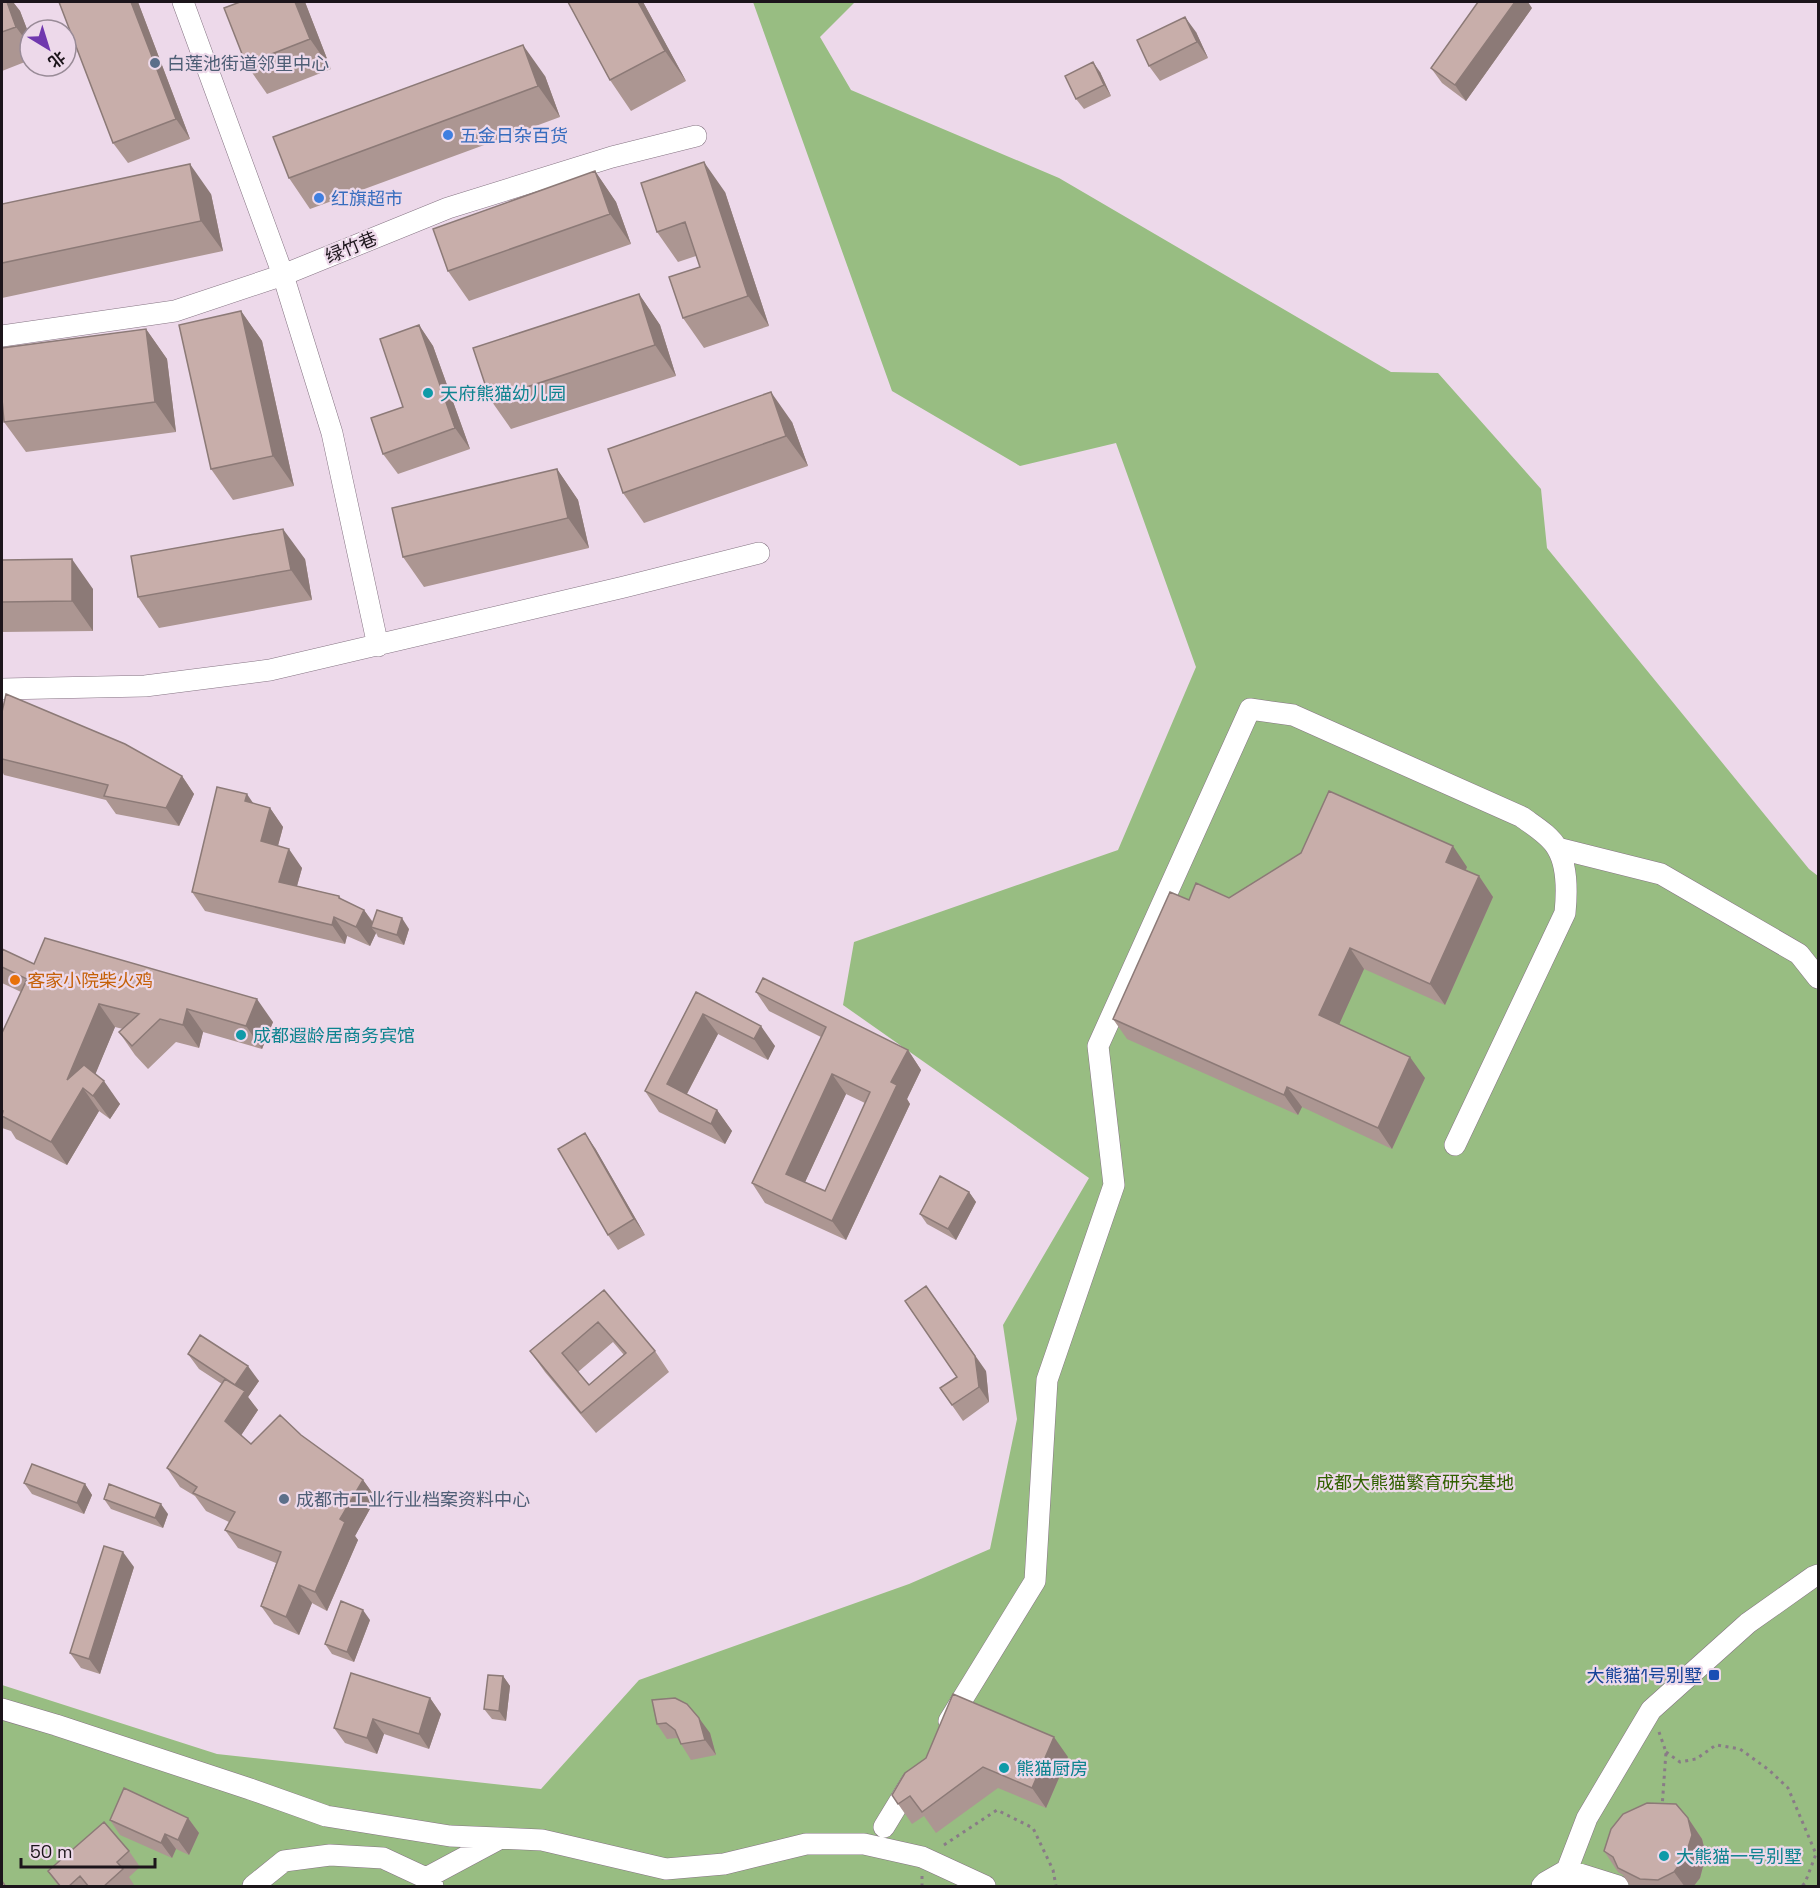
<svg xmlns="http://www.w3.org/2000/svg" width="1820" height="1888" font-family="'Space Grotesk','Noto Sans SC',sans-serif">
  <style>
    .green { fill: #98bd82 }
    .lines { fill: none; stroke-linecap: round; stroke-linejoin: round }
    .minor-casing { stroke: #857483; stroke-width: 22 }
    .path { stroke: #897b87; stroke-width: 3; stroke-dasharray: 3 4.5; stroke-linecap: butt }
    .minor { stroke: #fff; stroke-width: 21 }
    .wall { fill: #ac9692; fill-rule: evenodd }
    .shaded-wall { fill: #8c7a77 }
    .building { fill: #c8aeaa; stroke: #8c7a77; stroke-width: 1.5; fill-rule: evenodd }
    .service-dot { fill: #5c6f8a; stroke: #edd9ea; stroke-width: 2 }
    .shop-dot { fill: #3f7fe0; stroke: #edd9ea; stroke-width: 2 }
    .culture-dot { fill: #0f9aa8; stroke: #edd9ea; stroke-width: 2 }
    .food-dot { fill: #e8710a; stroke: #edd9ea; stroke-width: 2 }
    .transit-dot { fill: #1a4fb4; stroke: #edd9ea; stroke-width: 2 }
    .labels { text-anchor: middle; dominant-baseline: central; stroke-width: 4.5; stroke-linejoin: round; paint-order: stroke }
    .service-label { font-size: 18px; fill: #4e5e75; stroke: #edd9ea; text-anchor: start }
    .shop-label { font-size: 18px; fill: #366cbe; stroke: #edd9ea; text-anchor: start }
    .street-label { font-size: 18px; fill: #1c151b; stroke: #edd9ea }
    .culture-label { font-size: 18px; fill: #0d838f; stroke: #edd9ea; text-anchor: start }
    .food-label { font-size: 18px; fill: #c56008; stroke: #edd9ea; text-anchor: start }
    .park-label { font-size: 18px; fill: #316000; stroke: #edd9ea }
    .transit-label { font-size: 18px; fill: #164399; stroke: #edd9ea; text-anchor: end }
  </style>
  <rect width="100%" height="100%" fill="#edd9ea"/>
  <!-- green -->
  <path class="green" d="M753,2H855L820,37L851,90L1059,178L1391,372L1438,373L1541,489L1547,548L1809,869L1818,876V1886H2V1685L217,1754L541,1789L639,1680L909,1584L990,1549L1017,1419L1003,1325L1089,1178L843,1005L854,942L1118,850L1196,667L1116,443L1020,466L892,391Z"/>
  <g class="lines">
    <defs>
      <path id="minor" d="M183,2L283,275L332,433L378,646
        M2,336L175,311L283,275L448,208L612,157L696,136
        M2,689L145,686L270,670L624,587L759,553
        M1557,848L1661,874L1799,954L1818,978
        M2,1709L56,1725L250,1789L326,1816L450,1836L542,1840L666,1869L724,1864L806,1844H864L922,1857L985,1886
        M949,1721L1035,1581L1047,1380L1114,1185L1098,1046L1250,709L1293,715L1522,817C1534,826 1550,835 1557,848C1568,866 1567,893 1565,913L1455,1145
        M884,1827L912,1781
        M426,1878L497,1840
        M253,1886L284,1861L330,1855L383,1858L426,1878L433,1886
        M1542,1886L1546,1882L1567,1870L1587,1818L1651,1710L1748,1623L1813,1577L1818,1575
        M1568,1886L1567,1870L1618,1886"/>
    </defs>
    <!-- minor casing -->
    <use href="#minor" class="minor-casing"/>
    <!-- path -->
    <path class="path" d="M1659,1732L1666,1752L1662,1808
      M1666,1752L1680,1762L1696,1759L1716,1745L1740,1749L1769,1770L1788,1788L1816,1854L1805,1883L1802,1886
      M944,1845L997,1810L1033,1828L1053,1870L1056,1886
      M922,1876V1886"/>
    <!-- minor -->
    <use href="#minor" class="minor"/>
  </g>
  <!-- wall -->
  <path class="wall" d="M2,2H13L20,11L30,37V60L2,71Z
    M59,2H138L190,139L128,163L113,143Z
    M305,2L331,69L267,94L246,64Z
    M568,2H643L686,81L631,111L610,80Z
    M1532,8L1466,101L1442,83L1431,68Z
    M1196,32L1208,58L1160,81L1149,66Z
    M1100,72L1111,96L1084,109L1076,99Z
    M545,76L560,117L310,209L289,178Z
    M595,171L616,202L631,244L469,301L448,271Z
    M725,192L769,326L704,348L683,318L700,267L696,256L678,262L657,232Z
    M211,194L223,251L2,298V204Z
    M639,294L660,325L676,376L511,429L490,399Z
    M241,311L262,341L294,486L233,500L211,469Z
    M419,325L433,346L470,449L398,474L383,454L403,407Z
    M146,329L167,359L176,432L26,452L4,422Z
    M792,422L808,466L644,523L623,493Z
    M557,469L578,500L589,548L424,587L403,557Z
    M305,559L312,600L159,628L138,597Z
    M2,560L93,589V631L2,632Z
    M2,712L182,776L194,794L179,826L116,814L106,800L4,775L2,771Z
    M253,804L270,808L283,827L278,846L302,868L297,886L339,896L342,900L364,910L373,922L409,929L404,945L378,937L376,933L370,946L347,936L345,944L205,911L192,892Z
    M1467,867L1466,870L1479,876L1493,897L1445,1005L1364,969L1339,1024L1425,1078L1392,1149L1302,1107L1298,1115L1127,1039L1113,1019L1189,900L1229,898Z
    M2,949L34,964L273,1022L262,1049L203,1032L199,1048L176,1042L148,1069L135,1055L119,1032L123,1029L115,1027L95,1074L120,1104L110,1119L99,1111L67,1165L16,1139L11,1131L2,1128V1033L21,992L2,983Z
    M696,992L775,1046L768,1060L718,1034L687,1094L717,1110L732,1131L725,1144L659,1112L645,1091Z
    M756,992L908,1050L921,1070L907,1099L910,1104L846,1240L765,1203L752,1183L821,1037L769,1011ZM846,1094L865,1103L825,1191L805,1182Z
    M595,1148L645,1235L618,1250L608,1235Z
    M969,1192L976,1202L956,1240L927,1224L920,1214Z
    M604,1290L655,1351L669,1372L596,1433L545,1372L530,1351ZM613,1342L624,1355L589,1385L578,1372Z
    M188,1354L259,1381L248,1397L258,1410L241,1435L251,1444L301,1435L363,1480L376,1498L355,1536L358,1540L327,1611L312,1603L299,1635L274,1624L261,1606L276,1563L238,1548L225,1530L229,1522L206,1511L195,1496L180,1487L167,1468L222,1384L199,1369Z
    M986,1371L989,1402L963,1421L940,1388Z
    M24,1483L85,1484L92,1495L84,1514L32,1494Z
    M104,1499L168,1514L163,1528L111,1509Z
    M134,1567L100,1674L81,1668L70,1653Z
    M370,1620L354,1662L332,1654L325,1644Z
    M503,1676L510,1686L506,1721L492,1719L484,1709Z
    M430,1698L441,1714L429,1749L384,1734L377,1754L345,1743L334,1728Z
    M652,1700L710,1733L716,1755L691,1760L681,1744L679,1740L677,1738L667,1739L657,1724Z
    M1068,1757L1046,1808L998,1788L936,1833L924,1816L912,1824L892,1795L905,1773Z
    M188,1818L199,1833L189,1855L176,1849L172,1858L120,1835L110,1820Z
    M1688,1818L1702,1839L1706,1855L1700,1878L1693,1887H1631L1623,1875L1618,1872L1604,1851Z
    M129,1851L140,1867L129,1877L134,1885L132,1887H59L48,1871Z"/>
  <!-- shaded-wall -->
  <path class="shaded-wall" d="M7,2H13L20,11L30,37V46L16,27Z
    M131,2H138L190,139L176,119Z
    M295,2H305L331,69L310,39Z
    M638,2H643L686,81L665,51Z
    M1515,2H1528L1532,8L1466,101L1455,85Z
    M1185,17L1196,32L1208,58L1197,42Z
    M523,45L545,76L560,117L538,86Z
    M1093,62L1100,72L1111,96L1104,85Z
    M704,162L725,192L769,326L748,296Z
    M190,164L211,194L223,251L201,221Z
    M595,171L616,202L631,244L610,214Z
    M639,294L660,325L676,376L655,345Z
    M241,311L262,341L294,486L273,456Z
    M419,325L433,346L470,449L455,428Z
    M146,329L167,359L176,432L155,402Z
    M771,392L792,422L808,466L786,436Z
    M557,469L578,500L589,548L568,518Z
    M283,529L305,559L312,600L291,570Z
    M72,559L93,589V631L72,601Z
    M182,776L194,794L179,826L166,808Z
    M247,794L260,813L245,801Z
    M270,808L283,827L274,860L261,841Z
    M1453,846L1467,867L1460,882L1446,862Z
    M289,849L302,868L293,900L279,882Z
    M1479,876L1493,897L1445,1005L1430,984Z
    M364,910L377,929L371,927L376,933L370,946L356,927Z
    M334,917L347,936L345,944L332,925Z
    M402,918L409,929L404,945L397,935Z
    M1350,948L1364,969L1334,1036L1319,1015Z
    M257,999L273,1022L262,1049L246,1026Z
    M99,1004L115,1027L88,1092L83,1088L99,1111L67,1165L51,1142L67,1080Z
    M187,1009L203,1032L199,1048L183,1025Z
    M703,1014L718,1034L681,1105L667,1084Z
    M761,1026L775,1046L768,1060L754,1039Z
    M908,1050L921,1070L907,1099L910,1104L846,1240L832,1221L891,1082Z
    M1410,1057L1425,1078L1392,1149L1378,1128Z
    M832,1074L846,1094L800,1193L786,1174Z
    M104,1081L120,1104L110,1119L93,1096Z
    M1287,1087L1302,1107L1298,1115L1284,1095Z
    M717,1110L732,1131L725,1144L711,1124Z
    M585,1133L595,1148L645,1235L634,1219Z
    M969,1192L976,1202L956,1240L948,1229Z
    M937,1301L986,1371L989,1402L979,1387Z
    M248,1366L259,1381L248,1397L258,1410L238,1440L225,1421L242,1395L235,1385Z
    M363,1480L376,1498L355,1536L358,1540L327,1611L315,1592L340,1519Z
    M85,1484L92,1495L84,1514L77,1503Z
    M161,1504L168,1514L163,1528L155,1518Z
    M123,1552L134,1567L100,1674L89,1659Z
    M299,1585L312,1603L299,1635L286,1617Z
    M363,1610L370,1620L354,1662L347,1652Z
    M503,1676L510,1686L506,1721L499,1711Z
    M430,1698L441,1714L429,1749L419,1734Z
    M699,1718L710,1733L716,1755L705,1740Z
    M373,1719L384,1734L377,1754L367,1738Z
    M1054,1737L1068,1757L1046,1808L1032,1788Z
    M188,1818L199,1833L189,1855L178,1840Z
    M1688,1818L1702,1839L1706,1855L1700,1878L1693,1887H1685L1674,1872Z
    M165,1834L176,1849L172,1858L161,1843Z"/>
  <!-- building -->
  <path class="building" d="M2,2H7L16,27L2,32Z
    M59,2H131L176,119L113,143Z
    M240,2H295L310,39L246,64L224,8Z
    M568,2H638L665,51L610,80Z
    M1478,2H1515L1455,85L1431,68Z
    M1185,17L1197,42L1149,66L1137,40Z
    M523,45L538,86L289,178L273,137Z
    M1093,62L1104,85L1076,99L1065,76Z
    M704,162L748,296L683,318L669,277L700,267L685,222L657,232L641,183Z
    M190,164L201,221L2,263V204Z
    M595,171L610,214L448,271L433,229Z
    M639,294L655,345L490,399L473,348Z
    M241,311L273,456L211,469L179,325Z
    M419,325L455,428L383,454L371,418L403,407L380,339Z
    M146,329L155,402L4,422L2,399V348Z
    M771,392L786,436L623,493L608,449Z
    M557,469L568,518L403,557L392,508Z
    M283,529L291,570L138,597L131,556Z
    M72,559V601L2,602V560Z
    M6,694L125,744L182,776L166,808L104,796L108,785L2,759V712Z
    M217,787L247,794L245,801L270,808L261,841L289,849L279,882L339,896V898L364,910L356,927L334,917L332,925L192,892Z
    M1329,791L1453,846L1446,862L1479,876L1430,984L1350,948L1319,1015L1410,1057L1378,1128L1287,1087L1284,1095L1113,1019L1170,892L1189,900L1196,883L1229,898L1301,853Z
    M377,910L402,918L397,935L371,927Z
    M45,938L257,999L246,1026L187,1009L183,1025L160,1019L132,1046L119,1032L139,1014L99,1004L67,1080L84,1065L104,1081L93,1096L83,1088L51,1142L2,1116L3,1111H2V1033L27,979L2,967V949L34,964Z
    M763,978L908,1050L891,1082L897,1085L832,1221L752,1183L826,1027L756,992ZM832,1074L870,1092L825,1191L786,1174Z
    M696,992L761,1026L754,1039L703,1014L667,1084L717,1110L711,1124L645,1091Z
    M585,1133L634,1219L608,1235L558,1149Z
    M940,1176L969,1192L948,1229L920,1214Z
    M926,1286L975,1356L979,1387L952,1405L940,1388L957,1377L905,1301Z
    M604,1290L655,1351L581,1413L530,1351ZM598,1322L626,1353L589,1385L562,1353Z
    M200,1335L248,1366L235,1385L188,1354Z
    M225,1379L245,1391L225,1421L251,1444L280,1415L301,1435L363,1480L340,1519L345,1522L315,1592L299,1585L286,1617L261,1606L281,1552L225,1530L235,1512L193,1493L197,1487L167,1468Z
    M32,1464L85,1484L77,1503L24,1483Z
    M109,1484L161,1504L155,1518L104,1499Z
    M104,1546L123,1552L89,1659L70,1653Z
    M341,1601L363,1610L347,1652L325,1644Z
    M351,1673L430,1698L419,1734L373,1719L367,1738L334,1728Z
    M488,1675L503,1676L499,1711L484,1709Z
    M953,1694L1054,1737L1032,1788L983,1767L922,1812L910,1796L898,1804L892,1795L905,1773L926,1758Z
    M675,1698L687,1704L699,1718L705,1740L681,1744L675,1730L666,1723L657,1724L652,1700Z
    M124,1788L188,1818L178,1840L165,1834L161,1843L110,1820Z
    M1647,1803L1676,1804L1688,1818L1692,1835L1685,1857L1674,1872L1658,1880L1640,1879L1618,1868L1613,1857L1604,1851L1611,1829L1623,1814Z
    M104,1822L129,1851L117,1862L123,1869L103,1887H89L80,1876L68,1887H61L48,1871Z
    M2,1881L6,1887H2Z"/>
  <!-- markers -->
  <g class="service-dot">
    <circle cx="155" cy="63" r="6"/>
    <circle cx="284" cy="1499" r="6"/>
  </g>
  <g class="shop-dot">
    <circle cx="448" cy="135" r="6"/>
    <circle cx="319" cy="198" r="6"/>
  </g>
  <g class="culture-dot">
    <circle cx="428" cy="393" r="6"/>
    <circle cx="241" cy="1035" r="6"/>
    <circle cx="1004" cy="1768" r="6"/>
    <circle cx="1664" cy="1856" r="6"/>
  </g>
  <circle class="food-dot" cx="15" cy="980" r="6"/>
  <rect class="transit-dot" x="1708" y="1669" width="12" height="12" rx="3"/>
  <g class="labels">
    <!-- service labels -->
    <g class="service-label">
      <text x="167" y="63">白莲池街道邻里中心</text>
      <text x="296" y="1499">成都市工业行业档案资料中心</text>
    </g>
    <!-- shop labels -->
    <g class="shop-label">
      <text x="460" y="135">五金日杂百货</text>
      <text x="331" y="198">红旗超市</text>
    </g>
    <!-- street labels -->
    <g class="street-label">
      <text transform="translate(351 247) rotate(-22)">绿竹巷</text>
    </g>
    <!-- culture labels -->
    <g class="culture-label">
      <text x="440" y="393">天府熊猫幼儿园</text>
      <text x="253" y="1035">成都遐龄居商务宾馆</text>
      <text x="1016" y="1768">熊猫厨房</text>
      <text x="1676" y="1856">大熊猫一号别墅</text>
    </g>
    <!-- food labels -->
    <g class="food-label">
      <text x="27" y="980">客家小院柴火鸡</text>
    </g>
    <!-- park labels -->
    <g class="park-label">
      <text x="1415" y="1482">成都大熊猫繁育研究基地</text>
    </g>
    <!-- transit labels -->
    <g class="transit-label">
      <text x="1702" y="1675">大熊猫1号别墅</text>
    </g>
  </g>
  <!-- border -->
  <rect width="1820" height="1888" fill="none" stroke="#1c151b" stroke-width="6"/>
  <!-- north arrow -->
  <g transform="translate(48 48) rotate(142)"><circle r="28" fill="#edd9ea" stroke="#998b97" stroke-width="1.5"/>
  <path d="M0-4.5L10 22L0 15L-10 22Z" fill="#7038ae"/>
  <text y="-9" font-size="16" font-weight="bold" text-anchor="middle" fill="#1c151b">北</text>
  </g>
  <!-- scale -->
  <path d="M21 1858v9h134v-9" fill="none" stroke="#1c151b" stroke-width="3"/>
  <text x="30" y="1858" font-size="18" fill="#1c151b" stroke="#edd9ea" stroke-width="4.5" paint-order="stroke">50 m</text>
</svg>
